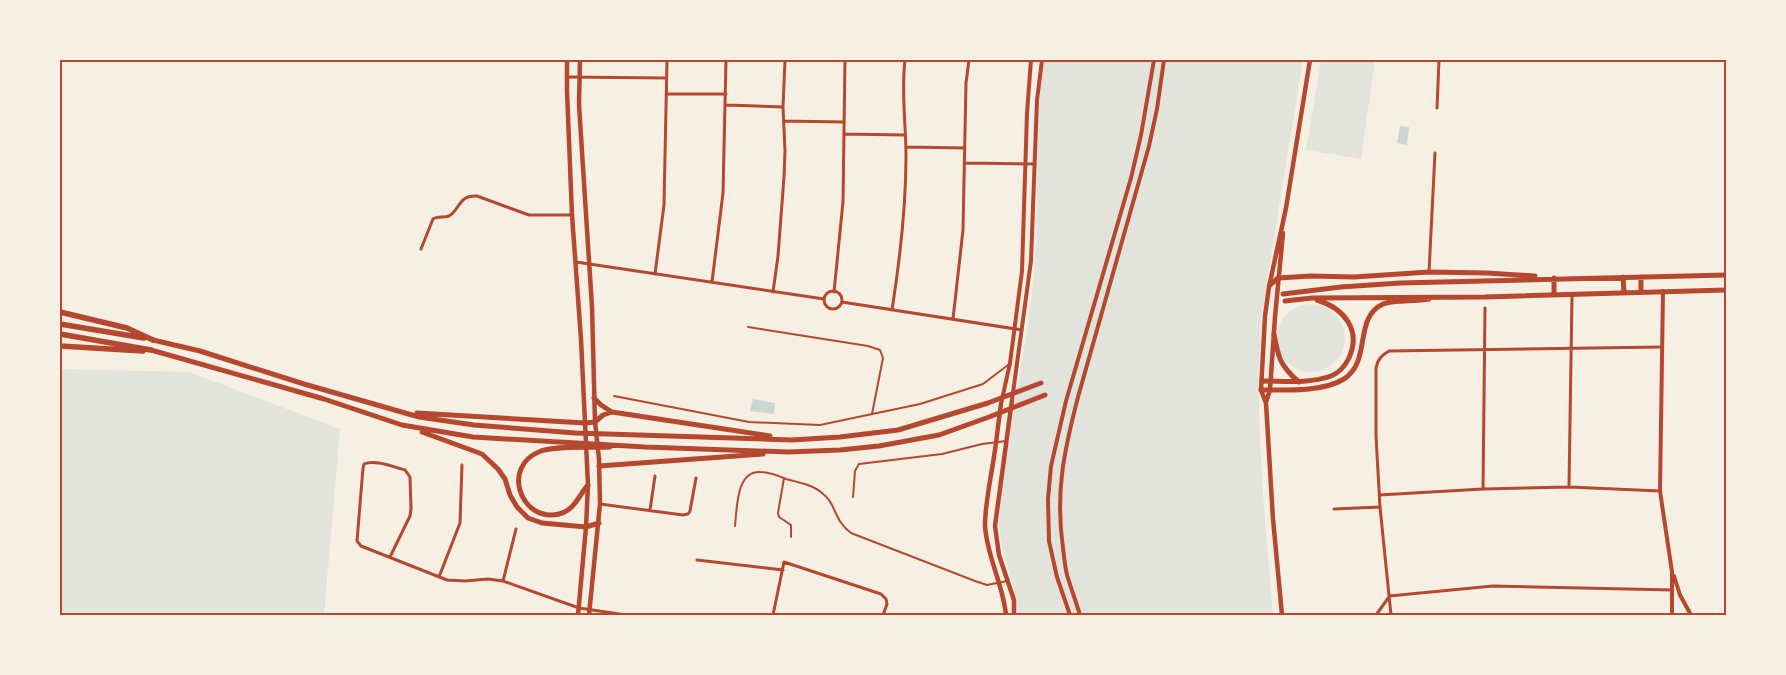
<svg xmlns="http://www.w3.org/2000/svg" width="1786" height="675" font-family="Poppins,sans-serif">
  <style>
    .green { fill: #e2e4dc }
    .water { fill: #c9d6d2 }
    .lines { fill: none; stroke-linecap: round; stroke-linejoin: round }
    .service { stroke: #b5482f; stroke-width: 2 }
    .minor { stroke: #b5482f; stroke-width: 3 }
    .tertiary { stroke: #b5482f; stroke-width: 4 }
    .secondary { stroke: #b5482f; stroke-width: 4.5 }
    .primary { stroke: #b5482f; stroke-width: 5 }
    .trunk { stroke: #b5482f; stroke-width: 5.5 }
    .neatline { fill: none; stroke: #b5482f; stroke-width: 2 }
  </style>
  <rect width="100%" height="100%" fill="#f6efe4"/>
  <!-- green -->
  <path class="green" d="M1043,60H1303L1261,318C1254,417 1265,516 1273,615H1018C1017,583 999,555 999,522C1006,433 1029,346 1035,256C1039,191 1035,125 1043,60Z
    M1321,60H1375L1361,159L1306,150Z
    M1277 338a34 34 0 1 1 68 0a34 34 0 1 1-68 0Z
    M60,369L189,372L340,429L324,615H60Z"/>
  <!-- water -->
  <path class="water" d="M1400,126L1409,127L1407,145L1397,143Z
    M753,399L775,403L774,414L750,411Z"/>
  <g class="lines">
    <!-- service -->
    <path class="service" d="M748,327L868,346L880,350L883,358L872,414
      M614,396L749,422L820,425L920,404L983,384L1008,365
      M784,478L778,513L779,517L791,525V537
      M853,497L855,471L859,464L942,454L982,444L1006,441
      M735,526C737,509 736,471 760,472C768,472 779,476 786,479C798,482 813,485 822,493C837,504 833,520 851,533L975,581L987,585L1007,581"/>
    <!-- minor -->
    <path class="minor" d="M567,77L666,78
      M666,94H726
      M726,105L783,107
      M1437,108L1439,60
      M784,121L844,122
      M844,134L904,135
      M906,147L965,148
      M965,163L1034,164
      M421,249L433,219C438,216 444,218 449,216C460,210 458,195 477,196L529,215H572
      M576,262L824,299
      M1429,272L1435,153
      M655,274L664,205L667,60
      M712,282L723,193L726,60
      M824 300a9 9 0 1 1 18 0a9 9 0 1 1-18 0Z
      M773,292L778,256L784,177L785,151L783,107L785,60
      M834,292L843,202L845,60
      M842,302L1022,330
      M892,310C900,259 906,208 906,156C906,124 901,92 905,60
      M953,319L963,230L966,83L969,60
      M1569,487L1572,295
      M1483,489L1485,308
      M1379,495L1483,489L1569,487L1660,491
      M600,504L683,515L688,514L690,511L696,478
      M1334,509L1380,507
      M650,510L655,476
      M390,557L410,516L411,509L410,477L405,470C393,467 375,459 364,464L363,468L357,541L361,546L447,580L465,581L488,579L503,581L579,608L626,615
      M697,560L783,570
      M439,577L460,523L462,465
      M503,581L516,529
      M1389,596L1493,586L1673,590
      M773,615L784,562L881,594L886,599L887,604L883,615
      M1376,615L1389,597
      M1391,615L1380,507L1376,436V368C1378,359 1381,356 1389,351L1662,347"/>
    <!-- tertiary -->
    <path class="tertiary" d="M1663,291L1660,491L1672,572V615
      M1012,400L1031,261L1037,100L1042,60
      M1001,404L1010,363L1022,271L1027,113L1031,60
      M1674,576L1680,595L1691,615
      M1070,615L1057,577L1049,541L1048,499L1051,466L1066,401L1131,178L1141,135L1154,60
      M1080,615C1076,602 1071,588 1067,575C1065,566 1064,557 1063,548C1055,493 1064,451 1078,397L1149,146L1157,109L1164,60"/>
    <!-- secondary -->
    <path class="secondary" d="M567,60V91L572,215L581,339L588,485L586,527L578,615
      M580,60L579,105L592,307L595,422L599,459L600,504L589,615
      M1012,400L995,526L999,555L1014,600V615
      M1266,402L1270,390L1275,317L1283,233
      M1001,404C998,425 996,447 992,469C989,487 985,507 985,526C987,557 1003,584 1006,615
      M1282,615L1273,519L1266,403L1261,390L1265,316L1269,287L1286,208L1310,60"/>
    <!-- primary -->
    <path class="primary" d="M1623,277L1624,293
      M1641,277V292
      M1554,278V295
      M1270,285L1278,278L1311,276L1354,277L1429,272L1487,273L1535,276
      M1283,294L1341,287L1400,283L1726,275
      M1285,301L1312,298L1485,297L1726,290
      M1274,334C1278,357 1280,366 1299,382
      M153,340L200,351L304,384L419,417L474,425L575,433L792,440L840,437L898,430L988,403L1041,383
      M151,350L324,399L402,425L473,437L645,447L788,452L840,450L879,446L939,435L989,417L1045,395
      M1262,381C1284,381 1309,384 1331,376C1339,373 1345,366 1349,358C1362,329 1343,308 1317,300
      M1261,390C1286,390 1323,392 1344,379C1372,361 1353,318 1383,304C1395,299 1415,302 1429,299
      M594,398L601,405L612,412L770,436
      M417,413L585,423L595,422L603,415L612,412
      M422,432L482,454L498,469L505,479L510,495L517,507L528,518L542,523L586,527L599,523
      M599,466L763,454
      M588,485C579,495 575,510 559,514C521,523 500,466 541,451C560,445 589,448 610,447"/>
    <!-- trunk -->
    <path class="trunk" d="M60,312L127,328L153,340
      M60,324L144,338
      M60,334L151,350
      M60,346L143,351"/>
  </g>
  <!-- border -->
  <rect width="1786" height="675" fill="none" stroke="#f6efe4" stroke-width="122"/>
  <rect x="61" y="61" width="1664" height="553" class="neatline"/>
</svg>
